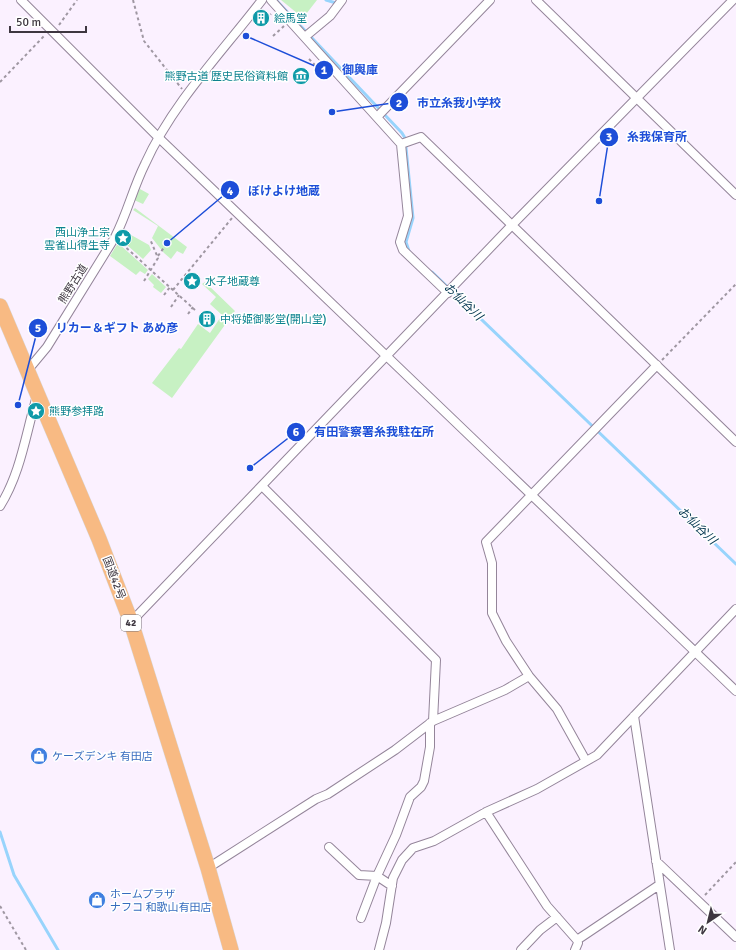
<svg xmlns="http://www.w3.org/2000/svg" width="736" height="950" font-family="Signika,'Noto Sans JP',sans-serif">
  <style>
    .green { fill: #c7f1c3 }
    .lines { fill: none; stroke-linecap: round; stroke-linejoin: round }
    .stream { stroke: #98d4fc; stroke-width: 3 }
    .street-casing { stroke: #94859a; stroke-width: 10 }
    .highway-casing { stroke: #d8d7d9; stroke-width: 16 }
    .path { stroke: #9f97a2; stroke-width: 2; stroke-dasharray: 3 3; stroke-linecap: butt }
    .street { stroke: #fff; stroke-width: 8 }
    .highway { stroke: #f8ba83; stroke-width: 15 }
    .labels { text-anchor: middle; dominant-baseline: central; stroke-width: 3; stroke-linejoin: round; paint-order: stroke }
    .shield { fill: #fff; stroke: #787379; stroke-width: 1 }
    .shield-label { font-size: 10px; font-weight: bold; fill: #3e3740 }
    .culture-label { font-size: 11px; fill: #0d838f; stroke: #fff; text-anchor: start }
    .street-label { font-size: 11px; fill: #3e3740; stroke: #fff }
    .shop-label { font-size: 11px; fill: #366cbe; stroke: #fff; text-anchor: start }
    .water-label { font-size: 12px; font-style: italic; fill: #01344e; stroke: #fff }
    .leader { fill: none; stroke: #1d4ed8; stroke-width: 1.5 }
    .callout-dot { fill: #1d4ed8; stroke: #fff; stroke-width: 1.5 }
    .mark-label { font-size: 12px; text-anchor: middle; font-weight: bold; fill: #fff }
    .callout-label { font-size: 12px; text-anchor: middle; font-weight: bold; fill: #1d4ed8; stroke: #fff; stroke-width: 3; stroke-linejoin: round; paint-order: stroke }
  </style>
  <rect width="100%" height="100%" fill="#fbf1ff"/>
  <!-- green -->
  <path class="green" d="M281,0H317L303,18Z
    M140,189L149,194L143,204L134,200Z
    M135,208L187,247L183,254L177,251L171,259L164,253L152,238L158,226L133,210Z
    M124,231L149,245L151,250L143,259L120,239Z
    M118,243L148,270L145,274L140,271L136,275L110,256Z
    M152,274L166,287L161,293L153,287L154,285L148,279Z
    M205,282L235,311L172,398L152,383L179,348L181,349L198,324L210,333L222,315L210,304L216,297L202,284Z"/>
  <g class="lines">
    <!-- stream -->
    <path class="stream" d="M276,0L402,133L405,138L413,218L406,242L409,251
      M326,0L336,3
      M432,272L736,564
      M0,832L14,875L58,950"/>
    <defs>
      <path id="street" d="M21,0L159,138L736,691
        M271,0L401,144L408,216L400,242L403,250L448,293
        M536,0L736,195
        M306,36L330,16L342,0
        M378,116L490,0
        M401,144L421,137L736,442
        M27,371L47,347L115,237C127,214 133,188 145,164C172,104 222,52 262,0
        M262,486L436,660L433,721
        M0,506C21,473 26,432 37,396
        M131,622L512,225L733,0
        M634,716L670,950
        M586,761L557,709L529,676L506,641L492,613V563L486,542L657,365
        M486,812L547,906L577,940L659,885
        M329,847L359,875L377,876L392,886
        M656,861L736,937
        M208,868L316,799L328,794L395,750L433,721L505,690L529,676
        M361,918L377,876L396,835L410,797L421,787L424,781L430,747V723
        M379,950L386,923L393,878L402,860L413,848L434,841L486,812L537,789L597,755L736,609
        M521,950L540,930L557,917
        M575,950L578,943L577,940"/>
      <path id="highway" d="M0,306L99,539L131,622L208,868L231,950"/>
    </defs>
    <!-- street casing -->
    <use href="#street" class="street-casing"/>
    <!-- highway casing -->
    <use href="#highway" class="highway-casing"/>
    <!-- path -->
    <path class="path" d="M133,0L144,41L182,89
      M262,23L271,14
      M59,25L77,0
      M273,36L284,26
      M309,59L316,66L318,64
      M0,82L45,35
      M122,244L195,310
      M158,256L165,246
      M144,281L158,258L150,239
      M173,290L232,218
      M164,295L170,287
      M171,307L179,295
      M188,314L193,307
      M662,360L736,284
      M705,895L736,862
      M0,906L26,950"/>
    <!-- street -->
    <use href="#street" class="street"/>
    <!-- highway -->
    <use href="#highway" class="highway"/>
  </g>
  <!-- icons -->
  <defs>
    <symbol id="building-disc" viewBox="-11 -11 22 22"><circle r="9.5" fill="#0f9aa8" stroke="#fff"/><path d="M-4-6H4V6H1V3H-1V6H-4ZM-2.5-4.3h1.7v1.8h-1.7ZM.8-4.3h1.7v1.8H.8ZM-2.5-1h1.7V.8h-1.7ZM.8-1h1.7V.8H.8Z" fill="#fff"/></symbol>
    <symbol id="museum-disc" viewBox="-11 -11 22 22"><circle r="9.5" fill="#0f9aa8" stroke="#fff"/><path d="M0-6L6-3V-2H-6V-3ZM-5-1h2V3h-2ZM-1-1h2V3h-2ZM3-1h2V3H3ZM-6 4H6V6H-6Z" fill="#fff"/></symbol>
    <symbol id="sight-disc" viewBox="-11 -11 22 22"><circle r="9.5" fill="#0f9aa8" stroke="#fff"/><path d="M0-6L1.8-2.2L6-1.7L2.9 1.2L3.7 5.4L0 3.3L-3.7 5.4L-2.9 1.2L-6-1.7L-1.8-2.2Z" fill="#fff"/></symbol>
    <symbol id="shop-disc" viewBox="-11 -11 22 22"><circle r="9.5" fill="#3f7fe0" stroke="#fff"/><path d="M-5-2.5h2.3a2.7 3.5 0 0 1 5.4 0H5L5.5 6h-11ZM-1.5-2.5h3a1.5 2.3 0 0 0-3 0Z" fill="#fff"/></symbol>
  </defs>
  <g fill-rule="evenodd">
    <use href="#building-disc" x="251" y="8" width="20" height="20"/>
    <use href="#museum-disc" x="291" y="66" width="20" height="20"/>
    <use href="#sight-disc" x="113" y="228" width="20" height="20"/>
    <use href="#sight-disc" x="182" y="271" width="20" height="20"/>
    <use href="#building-disc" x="197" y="309" width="20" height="20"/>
    <use href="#sight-disc" x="26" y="401" width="20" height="20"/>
    <use href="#shop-disc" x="29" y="746" width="20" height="20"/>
    <use href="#shop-disc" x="87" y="890" width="20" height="20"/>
  </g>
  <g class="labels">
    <!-- shield labels -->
    <rect class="shield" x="121" y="615" width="20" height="16" rx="3"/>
    <g class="shield-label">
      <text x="131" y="623">42</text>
    </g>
    <!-- culture labels -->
    <g class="culture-label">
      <text x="274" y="18">絵馬堂</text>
      <text x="288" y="76" text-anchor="end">熊野古道 歴史民俗資料館</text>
      <text x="110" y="232" text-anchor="end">西山浄土宗<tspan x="110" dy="13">雲雀山得生寺</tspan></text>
      <text x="205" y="281">水子地蔵尊</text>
      <text x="220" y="319">中将姫御影堂(開山堂)</text>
      <text x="49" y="411">熊野参拝路</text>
    </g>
    <!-- street labels -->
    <g class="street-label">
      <text transform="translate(73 284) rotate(-58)">熊野古道</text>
      <text transform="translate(114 578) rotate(69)">国道42号</text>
    </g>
    <!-- shop labels -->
    <g class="shop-label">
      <text x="52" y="756">ケーズデンキ 有田店</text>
      <text x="110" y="894">ホームプラザ<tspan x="110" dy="13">ナフコ 和歌山有田店</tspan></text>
    </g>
    <!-- water labels -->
    <g class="water-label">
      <text transform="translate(463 302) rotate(44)">お仙谷川</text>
      <text transform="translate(697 526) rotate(44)">お仙谷川</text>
    </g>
  </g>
  <!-- callouts -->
  <path class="leader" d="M246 36L324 70M332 112L399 102M599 201L609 137M167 243L230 190M18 405L38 328M250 468L296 432"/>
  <g class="callout-dot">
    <circle cx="246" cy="36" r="4"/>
    <circle cx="332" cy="112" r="4"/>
    <circle cx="599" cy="201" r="4"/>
    <circle cx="167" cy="243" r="4"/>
    <circle cx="18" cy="405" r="4"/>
    <circle cx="250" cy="468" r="4"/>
    <circle cx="324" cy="70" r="10"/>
    <circle cx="399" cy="102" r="10"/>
    <circle cx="609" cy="137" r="10"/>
    <circle cx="230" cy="190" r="10"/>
    <circle cx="38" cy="328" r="10"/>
    <circle cx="296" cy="432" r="10"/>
  </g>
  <g class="mark-label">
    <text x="324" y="74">1</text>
    <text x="399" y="107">2</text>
    <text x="609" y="141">3</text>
    <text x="230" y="195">4</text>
    <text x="38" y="332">5</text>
    <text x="296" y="436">6</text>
  </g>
  <g class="callout-label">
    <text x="360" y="74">御輿庫</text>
    <text x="459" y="107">市立糸我小学校</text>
    <text x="657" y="141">糸我保育所</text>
    <text x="284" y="195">ぼけよけ地蔵</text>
    <text x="117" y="332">リカー＆ギフト あめ彦</text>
    <text x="374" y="436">有田警察署糸我駐在所</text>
  </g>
  <!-- north arrow -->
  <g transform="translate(708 922) rotate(215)" stroke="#ffffff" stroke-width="3" paint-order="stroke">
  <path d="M0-3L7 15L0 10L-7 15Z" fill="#3e3740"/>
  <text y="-6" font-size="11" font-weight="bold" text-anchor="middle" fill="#3e3740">N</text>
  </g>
  <!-- scale -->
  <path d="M10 26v6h76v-6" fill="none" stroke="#3e3740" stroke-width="2"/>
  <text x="16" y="26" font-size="12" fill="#3e3740" stroke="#ffffff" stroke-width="3" paint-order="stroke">50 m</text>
</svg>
